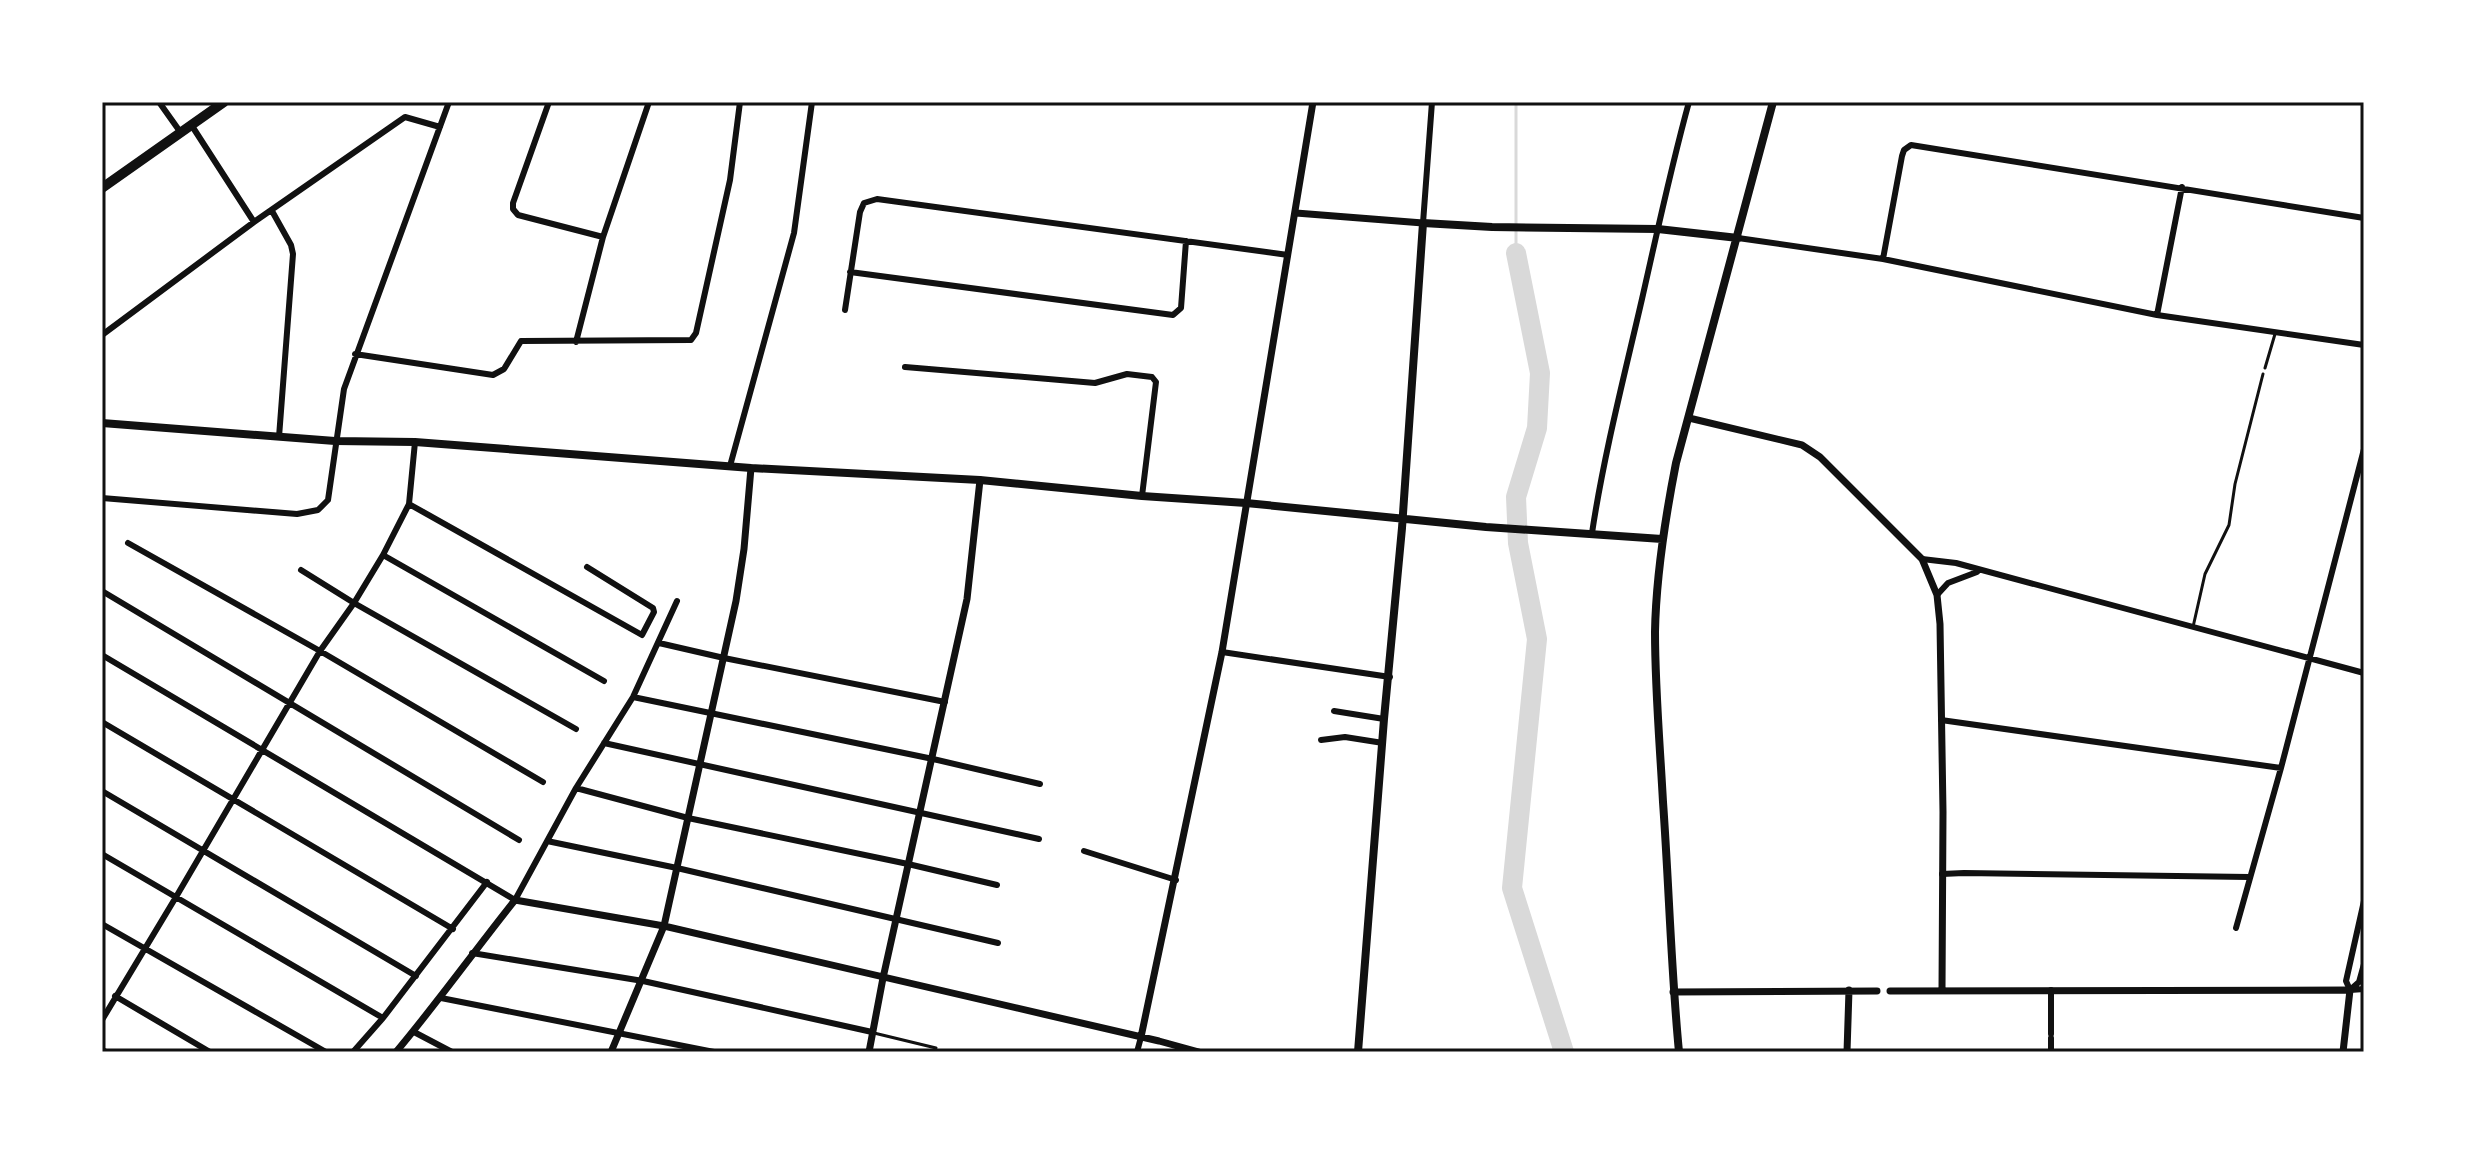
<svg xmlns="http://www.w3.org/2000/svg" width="2466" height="1154" font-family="'Work Sans',sans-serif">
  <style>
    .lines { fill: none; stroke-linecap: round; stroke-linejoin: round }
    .stream { stroke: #d9d9d9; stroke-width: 3 }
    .river { stroke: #d9d9d9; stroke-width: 20 }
    .service { stroke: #111; stroke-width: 3 }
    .minor { stroke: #111; stroke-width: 6 }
    .tertiary { stroke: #111; stroke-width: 7 }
    .secondary { stroke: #111; stroke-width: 8 }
    .trunk { stroke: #111; stroke-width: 10 }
    .neatline { fill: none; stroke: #111; stroke-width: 3 }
  </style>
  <rect width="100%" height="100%" fill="#fff"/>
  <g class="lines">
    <!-- stream -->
    <path class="stream" d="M1516,102V253"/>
    <!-- river -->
    <path class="river" d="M1516,253L1540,373L1537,428L1516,497L1518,543L1537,639L1512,888L1564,1052"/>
    <!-- service -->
    <path class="service" d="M2265,368L2275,334
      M2193,627L2205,574L2229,525L2235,484L2263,374
      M874,1033L936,1048"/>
    <!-- minor -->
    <path class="minor" d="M159,102L181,133
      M549,102L513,203V209L518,215L603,237
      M192,126L254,222
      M272,211L291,245L293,254L279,437
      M1423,223L1432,102
      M1738,238L1883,259L2157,315L2364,345
      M1883,259L1902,156L1904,150L1911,145L2364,218
      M850,272L1173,315L1181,308L1186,241
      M845,310L860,212L864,203L877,199L1288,255
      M2157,315L2182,187
      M102,335L254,222L405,117L440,127
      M576,342L603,237L649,102
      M355,354L493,375L504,369L521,341L691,340L696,333L730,180L740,102
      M905,367L1095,383L1127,374L1152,377L1156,382L1142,496
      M730,466L794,233L812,102
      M102,498L297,514L318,510L328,500L344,389L449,102
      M409,504L642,635L654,612L653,608L587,567
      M1592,533C1604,454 1624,377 1642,299C1657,233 1671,167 1689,102
      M128,543L320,651L543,782
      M383,555L604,681
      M1922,559L1956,563L2364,673
      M301,570L354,603L576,729
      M102,591L519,840
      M1937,595L1948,583L1977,572
      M659,643L724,658L945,702
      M1222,652L1390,677
      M102,655L515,900L576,788L633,697L677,601
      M633,697L933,759L1040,784
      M1334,711L1384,719
      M1941,720L2281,768
      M102,722L453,929
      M1321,740L1345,737L1383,743
      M604,743L1039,839
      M576,788L688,818L908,864L997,885
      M102,791L416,976
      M547,841L677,868L998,943
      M1084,851L1176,880
      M102,854L383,1018
      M1942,874L1964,873L2249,877
      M102,924L326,1052
      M2236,928L2281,768L2364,449
      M472,953L643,981L872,1032
      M2051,990V1034
      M2350,990L2346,981L2364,901
      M2350,990L2359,982L2364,964
      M2350,990L2364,989
      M115,996L210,1052
      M441,998L714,1052
      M102,1020L176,897L320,651L354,603L383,555L409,504L415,442
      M414,1032L452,1052
      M2051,1038V1052
      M102,1050L106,1052
      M353,1052L383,1018L487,882
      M1137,1052L1141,1037"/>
    <!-- tertiary -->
    <path class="tertiary" d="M1296,213L1423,223
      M1689,418L1802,445L1820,457L1922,559L1937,595L1940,624L1943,812L1942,990
      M1890,991L2350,990L2343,1052
      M1673,992L1877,991
      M1141,1037L1222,652L1313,102
      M396,1052C438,1002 475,950 515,900L664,926L1159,1041L1199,1052
      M611,1052L664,926L736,601L744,549L751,468
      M869,1052L883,978L967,599L980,480
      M1847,1052L1849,990"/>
    <!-- secondary -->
    <path class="secondary" d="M102,423L335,441L415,442L751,468L980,480L1142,496L1246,503L1486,527L1662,539
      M1358,1052L1384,719L1402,528L1423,223L1492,227L1658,229L1738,238
      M1679,1052C1671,969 1669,886 1663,802C1660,746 1655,689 1655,632C1656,575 1665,519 1676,463L1773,102"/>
    <!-- trunk -->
    <path class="trunk" d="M102,188L224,102"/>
  </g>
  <!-- border -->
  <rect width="2466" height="1154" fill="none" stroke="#ffffff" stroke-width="208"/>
  <rect x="104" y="104" width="2258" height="946" class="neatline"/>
</svg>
